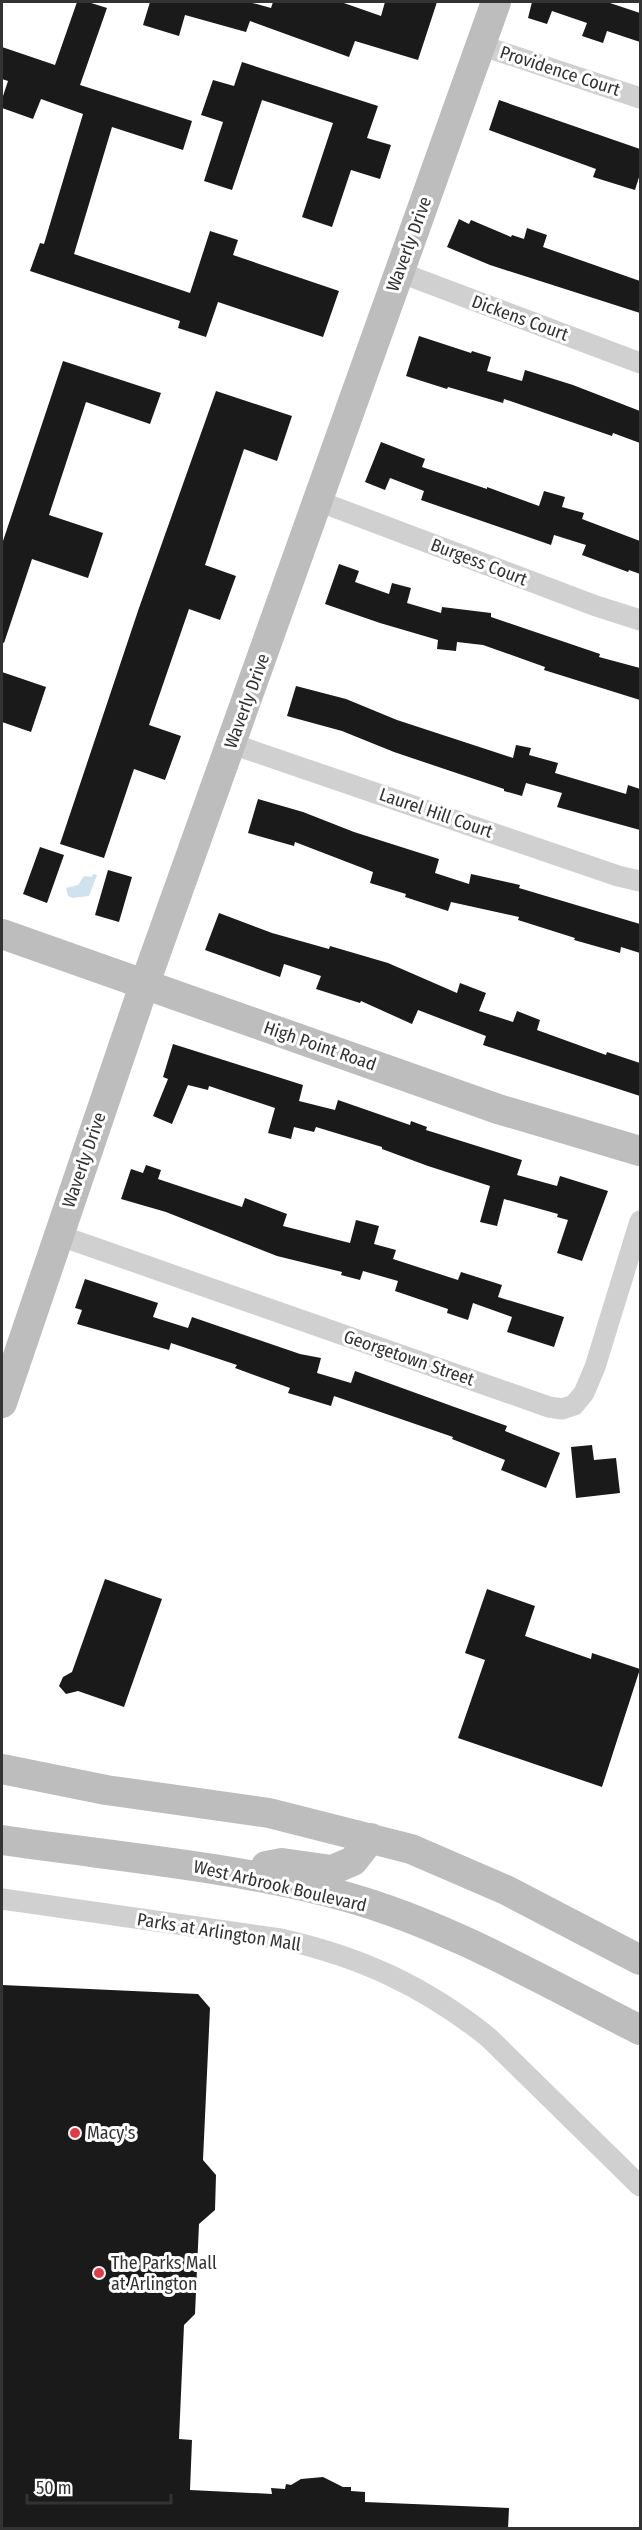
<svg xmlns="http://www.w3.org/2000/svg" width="642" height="2530" font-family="'Fira Sans Condensed',sans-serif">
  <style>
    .water { fill: #cfe2ee }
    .building { fill: #1a1a1a }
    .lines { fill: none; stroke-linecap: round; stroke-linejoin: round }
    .street { stroke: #d0d0d0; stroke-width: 21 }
    .secondary { stroke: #bdbdbd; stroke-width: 30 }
    .poi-dot { fill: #e63946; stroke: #fff; stroke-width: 2 }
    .labels { text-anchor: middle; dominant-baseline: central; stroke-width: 6; stroke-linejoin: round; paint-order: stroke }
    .street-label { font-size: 18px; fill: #333; stroke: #fff }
    .poi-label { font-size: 18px; fill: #333; stroke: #fff; text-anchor: start }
  </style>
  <rect width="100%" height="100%" fill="#fff"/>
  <!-- water -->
  <path class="water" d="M93,874L97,875L89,896L73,898L68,896L66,888L78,885L84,876L92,877Z"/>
  <!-- building -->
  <path class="building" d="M77,2H88L107,8L80,85L192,121L183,150L112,127L74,254L190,293L210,231L238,240L233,255L339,291L323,337L218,302L206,337L178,328L180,321L30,271L40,243L44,244L83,114L41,99L33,119L2,108V99L8,81L2,79V47L55,65Z
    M150,2H249L271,8L273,2H341L381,16L385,2H437L418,60L355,41L349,57L250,21L246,32L185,15L179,36L143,25Z
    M532,2H607L640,13V42L607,31L603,43L582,36L587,23L552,11L547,24L528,18Z
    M242,62L378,106L367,138L391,145L380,179L351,170L332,227L302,217L333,123L262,100L232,190L204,181L223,122L201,115L213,80L234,86Z
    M499,100L640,149V174L635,190L593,177L596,169L489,130Z
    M459,219L469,224L471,220L511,237L512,235L524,239L527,228L547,235L543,247L640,281V313L490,265L447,247Z
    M419,336L471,353L472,351L491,357L487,371L522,381L525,370L573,385L640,411V443L613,433L612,436L504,399L503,403L448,387L447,389L406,376Z
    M63,361L161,393L150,424L86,402L49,515L103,533L88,578L32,559L4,643L2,642V544Z
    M216,391L292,416L277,461L244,449L205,565L236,576L220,620L189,609L149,725L181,736L165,780L134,769L104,858L60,844L139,608Z
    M381,442L425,459L422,467L487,489V487L539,506L544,491L565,497L562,507L584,513L582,519L640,541V574L629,570L628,572L582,555L586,545L554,535L551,545L421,500L424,491L390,478L385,490L365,482Z
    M339,564L359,571L355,582L389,594L392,583L411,588L407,603L441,613L442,607L491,613V617L600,654L599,657L640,668V700L544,670L545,667L483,645L457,642L456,651L437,649L438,640L380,623L325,604Z
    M2,672L46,687L31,732L2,722Z
    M296,686L346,699L397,720L513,758L516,745L531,748L529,755L558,763L555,773L626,794L628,785L640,789V830L557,807L562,793L526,783L522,796L504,791V789L394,752L342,731L287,716Z
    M258,799L303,812L354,832L439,859L435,873L469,884L471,874L520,885L519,888L640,924V953L621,947L620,953L574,940L575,938L518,920L519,917L451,902L448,911L405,897L406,894L370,883L373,872L295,842L294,846L248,833Z
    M40,847L64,855L47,903L23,894Z
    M108,870L132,877L119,922L95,915Z
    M219,913L272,933L329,949L330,946L388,963L457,993L460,983L486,993L479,1011L513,1022L517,1011L540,1020L537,1030L606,1055L607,1052L640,1063V1096L483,1045L486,1036L418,1010L412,1024L361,1001L360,1003L316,989L321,976L284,964L280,977L205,950Z
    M173,1044L303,1085L299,1101L335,1110L338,1100L410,1125L411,1121L427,1127L426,1130L522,1160L517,1175L557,1186L560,1176L608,1191L582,1261L557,1253L568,1220L557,1217L558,1214L504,1199L497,1226L480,1222L490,1186L428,1166L382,1149V1147L316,1127L314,1132L294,1127L291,1139L268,1133L275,1108L209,1086L208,1090L188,1085L172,1124L153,1116L168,1079L163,1077Z
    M146,1165L161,1170L158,1179L242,1207L245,1198L287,1214L283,1226L350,1243L356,1220L379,1226L374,1244L396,1250L393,1259L458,1280L461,1272L502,1285L498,1297L564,1317L554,1347L507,1332L512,1317L473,1303L468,1320L447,1313L448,1309L395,1291L398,1281L363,1271L360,1280L341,1275L342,1272L277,1256L166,1212L121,1199L131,1169L143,1173Z
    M85,1279L158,1303L153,1317L188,1328L192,1317L300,1354L321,1358L317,1373L351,1383L355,1371L507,1426L505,1431L560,1453L546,1488L501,1470L505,1460L452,1439L453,1437L334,1396L331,1406L288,1393L290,1388L235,1368L237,1365L171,1343L169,1350L77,1324L82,1310L75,1308Z
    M592,1445L594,1460L616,1458L620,1493L576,1498L571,1447Z
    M105,1579L162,1599L124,1707L78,1691L66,1694L59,1686L63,1677L72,1672Z
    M487,1589L535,1606L525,1636L591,1659L592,1653L640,1669L602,1787L458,1738L485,1660L465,1653Z
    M2,1985L198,1994L210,2008L203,2160L216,2175L215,2210L199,2224L195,2314L184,2325L179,2439L192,2440L190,2490L272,2494L271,2488L285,2489L286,2484L291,2485L301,2479L323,2477L343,2487H351V2491L365,2492V2502L509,2508L508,2529H2Z"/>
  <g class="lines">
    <!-- street -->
    <path class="street" d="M480,45L640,98
      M399,272L640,363
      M318,501L596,606L640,620
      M232,744L618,876L640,881
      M58,1235L549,1407L562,1409L574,1405L584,1393L595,1367L640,1221
      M2,1899L281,1939C361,1957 424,1986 488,2037L640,2186"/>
    <!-- secondary -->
    <path class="secondary" d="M2,934L498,1109L640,1151
      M2,1403L139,1000L496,2
      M2,1769L106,1790L269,1813L411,1849L506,1890L640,1960
      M2,1840C117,1857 234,1866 347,1897C450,1926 545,1982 640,2030
      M266,1866L282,1863L332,1870L353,1861L371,1838"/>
  </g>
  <!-- markers -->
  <g class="poi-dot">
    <circle cx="75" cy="2133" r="6"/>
    <circle cx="99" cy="2273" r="6"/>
  </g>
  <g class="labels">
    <!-- street labels -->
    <g class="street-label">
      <text transform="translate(560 71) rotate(18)">Providence Court</text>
      <text transform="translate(409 244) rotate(-70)">Waverly Drive</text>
      <text transform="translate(520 318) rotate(20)">Dickens Court</text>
      <text transform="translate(479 562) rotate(21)">Burgess Court</text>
      <text transform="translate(247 701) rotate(-70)">Waverly Drive</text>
      <text transform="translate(436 813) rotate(19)">Laurel Hill Court</text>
      <text transform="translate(320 1046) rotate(19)">High Point Road</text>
      <text transform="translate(84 1160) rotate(-71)">Waverly Drive</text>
      <text transform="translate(409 1358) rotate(19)">Georgetown Street</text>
      <text transform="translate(280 1886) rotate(13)">West Arbrook Boulevard</text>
      <text transform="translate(219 1932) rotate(9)">Parks at Arlington Mall</text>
    </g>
    <!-- poi labels -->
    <g class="poi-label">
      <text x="87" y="2133">Macy's</text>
      <text x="111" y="2263">The Parks Mall<tspan x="111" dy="21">at Arlington</tspan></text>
    </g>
  </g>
  <!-- border -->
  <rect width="642" height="2530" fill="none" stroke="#333333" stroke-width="6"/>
  <!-- scale -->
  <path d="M27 2494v9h144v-9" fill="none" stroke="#333333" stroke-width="3"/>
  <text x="36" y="2494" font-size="18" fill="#333333" stroke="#ffffff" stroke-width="4.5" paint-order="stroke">50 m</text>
</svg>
